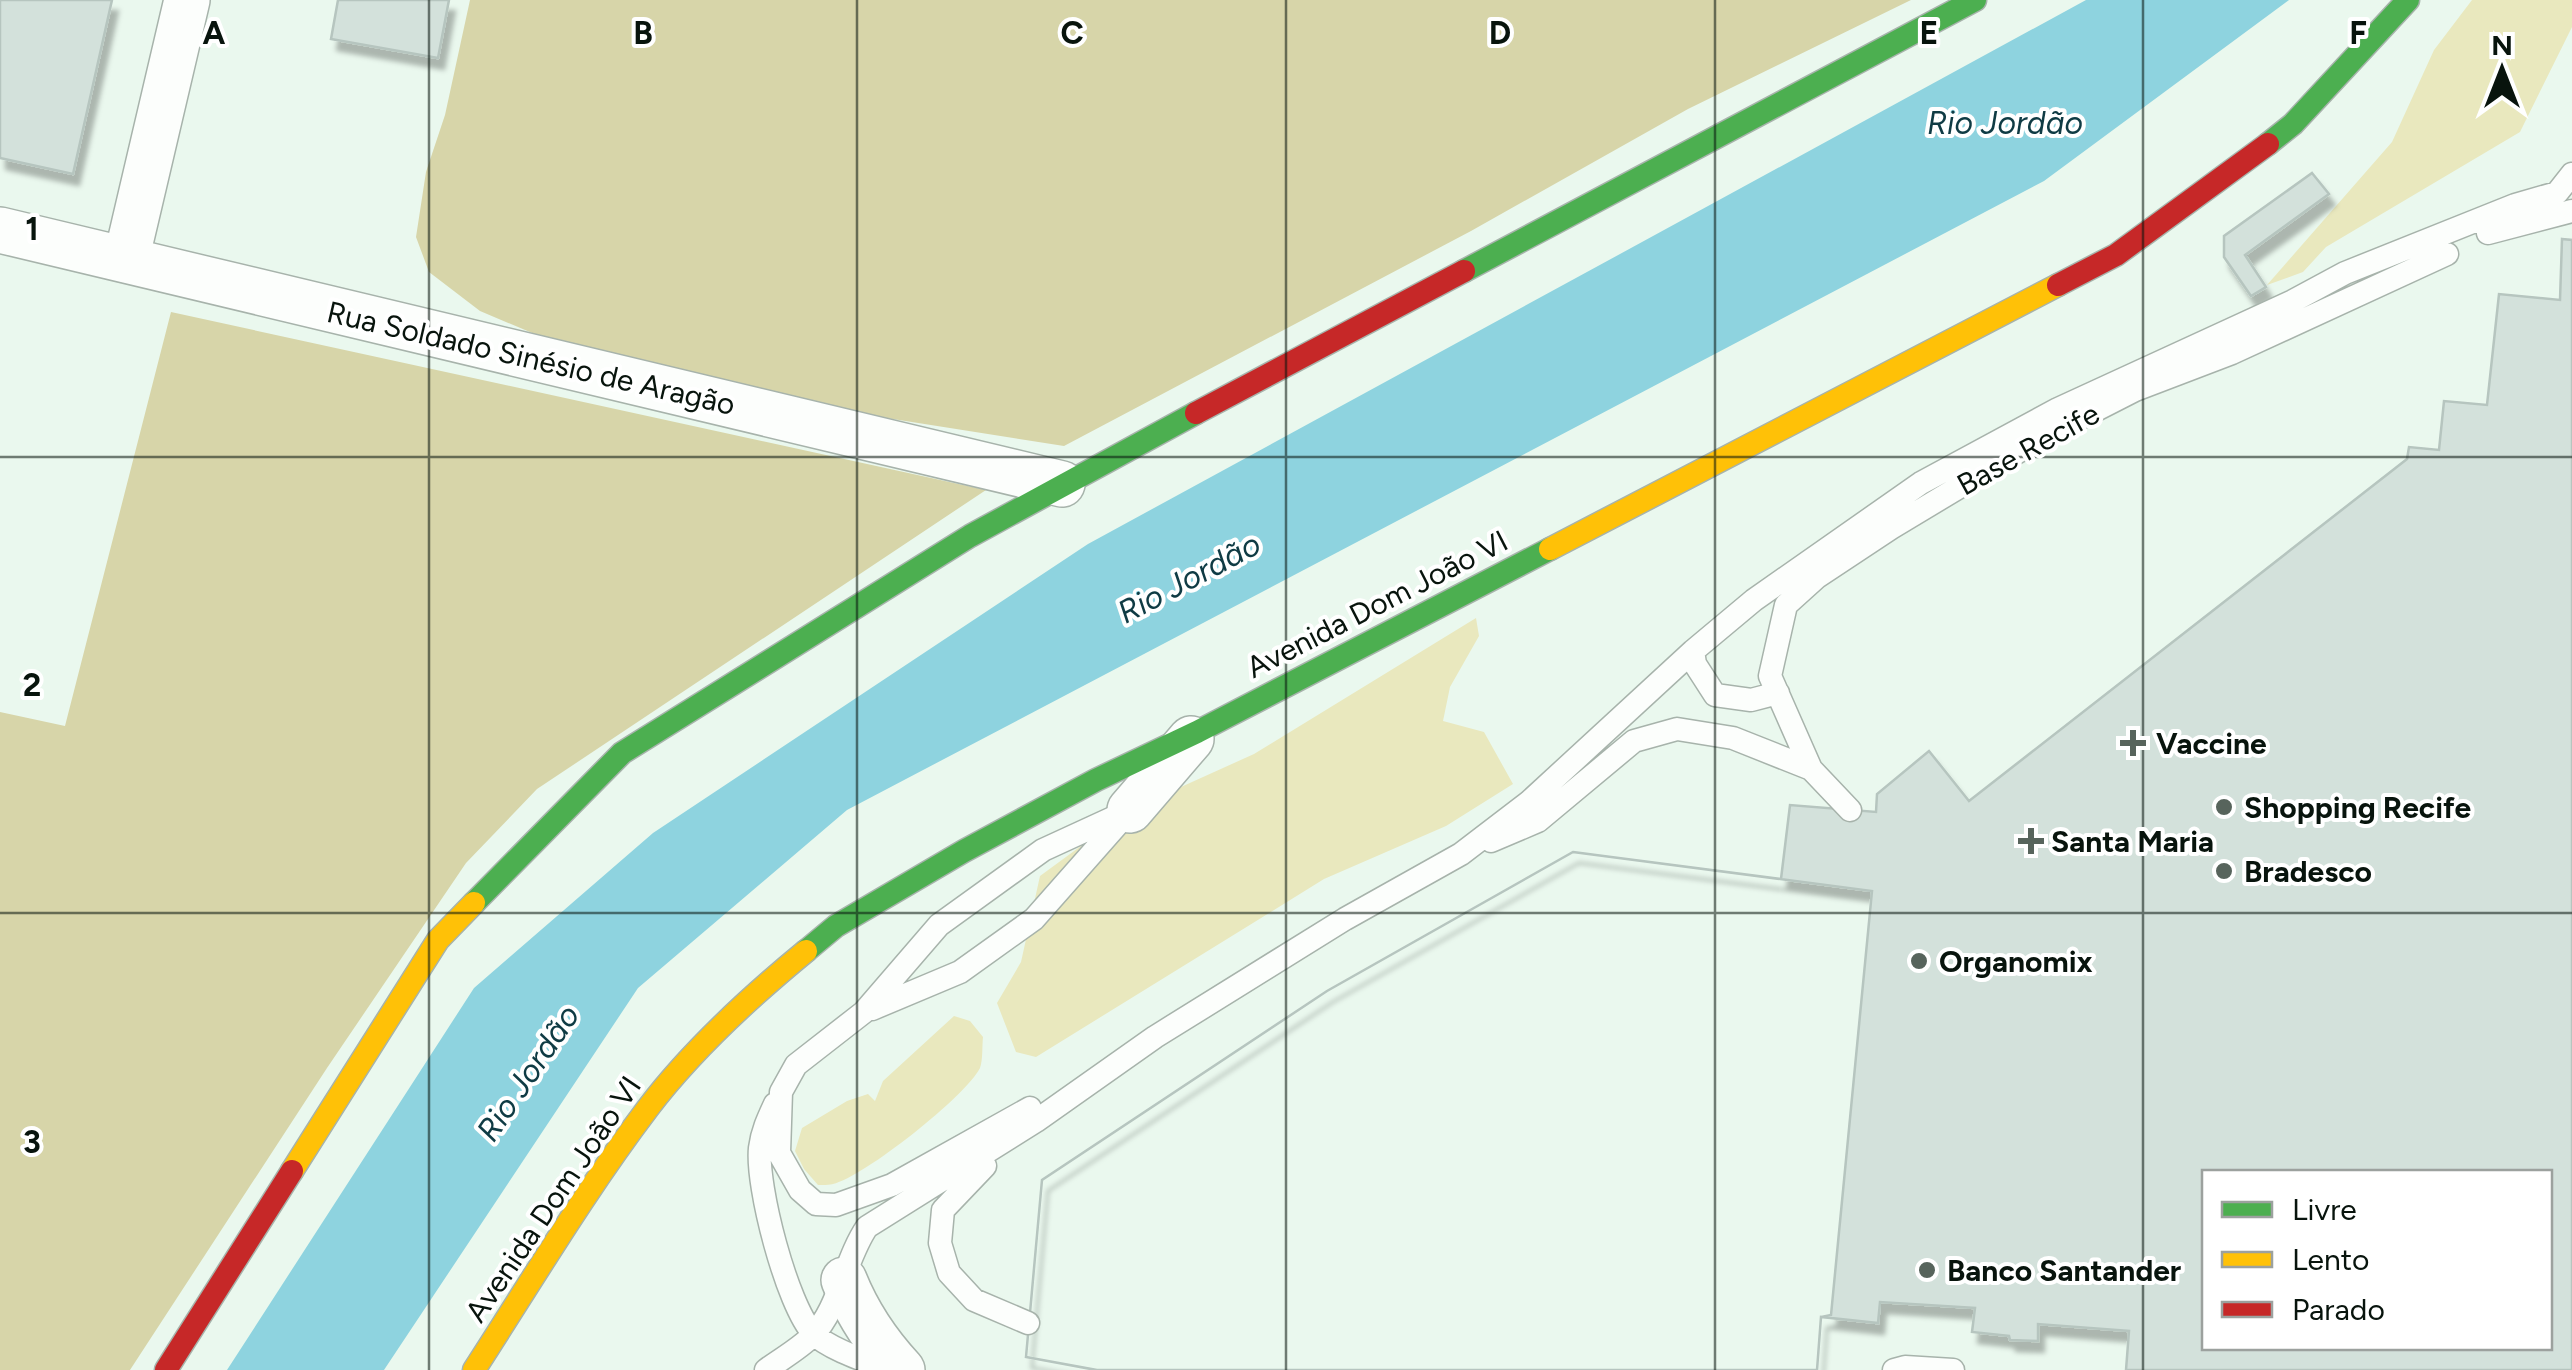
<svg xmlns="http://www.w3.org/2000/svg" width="2572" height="1370" font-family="Figtree,sans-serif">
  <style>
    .green { fill: #e9e8be }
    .forest { fill: #d7d5a9 }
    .water { fill: #8ed3df }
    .building { fill: #d3e1db; stroke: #b6c5bf; stroke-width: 2.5; fill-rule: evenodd; filter: url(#shadow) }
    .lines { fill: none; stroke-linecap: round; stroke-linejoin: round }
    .lane-casing { stroke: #a7b3ab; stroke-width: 25 }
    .street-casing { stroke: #a7b3ab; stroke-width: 48 }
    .fast-casing { stroke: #a7b3ab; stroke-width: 25 }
    .slow-casing { stroke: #a7b3ab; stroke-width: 25 }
    .jam-casing { stroke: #a7b3ab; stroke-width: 25 }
    .lane { stroke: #fcfefc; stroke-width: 22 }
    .street { stroke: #fcfefc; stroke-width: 45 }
    .fast { stroke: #4caf50; stroke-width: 22 }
    .slow { stroke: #ffc107; stroke-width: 22 }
    .jam { stroke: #c62828; stroke-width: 22 }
    .grid { fill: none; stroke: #08140d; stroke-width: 2.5; stroke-opacity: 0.55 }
    .poi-dot { fill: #57645c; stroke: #fff; stroke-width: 4 }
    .labels { text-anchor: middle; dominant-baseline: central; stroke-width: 8; stroke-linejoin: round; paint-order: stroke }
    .street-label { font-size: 30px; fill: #08140d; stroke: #fff }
    .poi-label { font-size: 30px; font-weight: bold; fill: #08140d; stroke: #fff; text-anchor: start }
    .water-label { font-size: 32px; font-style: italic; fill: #0f3b44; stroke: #fff }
    .grid-label { font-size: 32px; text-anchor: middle; font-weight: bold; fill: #08140d; stroke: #fff; stroke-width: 8; stroke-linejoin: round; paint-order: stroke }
  </style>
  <defs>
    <filter id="shadow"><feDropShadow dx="6" dy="11" stdDeviation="2.5" flood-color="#0004"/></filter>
  </defs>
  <rect width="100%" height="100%" fill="#eaf8ee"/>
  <!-- green -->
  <path class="green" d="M2472,0H2572V27L2520,132L2326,247L2303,272L2267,285L2392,142L2434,50Z
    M1476,618L1479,636L1450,687L1443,721L1484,732L1513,784L1446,826L1324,879L1036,1057L1016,1052L997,1003L1021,962L1040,876L1130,810L1254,754Z
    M954,1016L970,1021L983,1037C982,1046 983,1060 980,1068C966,1096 864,1177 833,1184C832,1185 819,1185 818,1185L804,1169L795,1151L802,1128L847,1101L868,1094L875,1101L883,1081Z"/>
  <!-- forest -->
  <path class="forest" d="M470,0H1911L1688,109L1471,231L1064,446L766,399L537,335L480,311L429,272L416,237L426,172L445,115Z
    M171,312L986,490L537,789L466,863L327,1068L130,1370H0V712L65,726Z"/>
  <!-- water -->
  <path class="water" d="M2086,0H2289L2044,181L847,810L638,988L384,1370H227L474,988L653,833L1088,544Z"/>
  <!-- building -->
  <path class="building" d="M0,0H112L73,174L0,158Z
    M338,0H449L438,58L331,39Z
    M2312,173L2329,194L2245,255L2266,287L2251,296L2224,257V236Z
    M2562,239L2572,240V1370H2126L2129,1331L2038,1324V1341L2010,1340L2009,1336L1972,1332L1975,1308L1880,1302L1878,1323L1821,1317L1817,1370H1096L1026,1357L1042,1180L1327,991L1573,852L1781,879L1790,805L1876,812L1877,794L1929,751L1969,801L2407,459L2409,447L2439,450L2444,401L2487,405L2499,294L2560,300ZM2204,1172H2550V1348H2204Z
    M1573,852L1872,891L1831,1315L1821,1317L1817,1370H1097L1026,1357L1042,1180L1327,991Z"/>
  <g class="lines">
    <defs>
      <path id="lane" d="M2488,233L2572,211
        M1693,651L1695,664L1715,695L1751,700L1778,693
        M1850,810L1811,769L1770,676L1786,605L1817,577L1891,528L2041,438L2135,390L2232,353L2447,254
        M1491,841L1538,821L1634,741L1677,729L1733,738L1811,769
        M872,1009L960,972L1034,919L1124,817
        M775,1104C768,1119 762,1132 760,1148C756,1186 787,1305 813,1333C828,1349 869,1362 890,1370
        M1030,1108L892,1185L836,1205L816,1204L800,1190L779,1153L781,1092L796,1065L864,1012L939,925L1043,850L1130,810
        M985,1166L943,1210L940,1243L949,1273L974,1300L1028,1323
        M766,1370C781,1359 799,1349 812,1336C839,1309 845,1259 867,1227L1036,1121L1155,1037L1345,919L1461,854L1529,802L1693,651L1754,600L1921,483L2058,409L2293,301L2345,273L2515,205L2557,193L2572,174
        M1894,1370L1905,1367L1953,1370"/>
      <path id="street" d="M0,230L1062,484
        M126,260L187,0
        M1130,810L1191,739
        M844,1280C858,1315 876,1342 902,1370"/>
      <path id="fast" d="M2268,144L2293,124L2408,0
        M1464,271L1975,0
        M474,903L622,753L970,536L1196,413
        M806,951L836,926L964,851L1096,780L1197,732L1550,549"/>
      <path id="slow" d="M1550,549L2058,285
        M292,1171L438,940L474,903
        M474,1370C531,1282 585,1191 648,1108C692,1050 750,997 806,951"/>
      <path id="jam" d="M2058,285L2116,255L2268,144
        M1196,413L1464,271
        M166,1370L292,1171"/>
    </defs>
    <!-- lane casing -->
    <use href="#lane" class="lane-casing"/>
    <!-- street casing -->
    <use href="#street" class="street-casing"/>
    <!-- fast casing -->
    <use href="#fast" class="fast-casing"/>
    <!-- slow casing -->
    <use href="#slow" class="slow-casing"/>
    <!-- jam casing -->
    <use href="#jam" class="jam-casing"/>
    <!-- lane -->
    <use href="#lane" class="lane"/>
    <!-- street -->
    <use href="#street" class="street"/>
    <!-- fast -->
    <use href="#fast" class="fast"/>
    <!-- slow -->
    <use href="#slow" class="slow"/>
    <!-- jam -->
    <use href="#jam" class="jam"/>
  </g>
  <!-- grid -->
  <path class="grid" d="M429,0V1370M857,0V1370M1286,0V1370M1715,0V1370M2143,0V1370M0,457H2572M0,913H2572"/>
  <!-- markers -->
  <g class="poi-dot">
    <path d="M2128 728h10v10h10v10h-10v10h-10v-10h-10v-10h10z"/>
    <circle cx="2224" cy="807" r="10"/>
    <path d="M2026 826h10v10h10v10h-10v10h-10v-10h-10v-10h10z"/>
    <circle cx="2224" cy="871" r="10"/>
    <circle cx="1919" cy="961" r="10"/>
    <circle cx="1927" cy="1270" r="10"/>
  </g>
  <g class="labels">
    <!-- street labels -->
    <g class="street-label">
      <text transform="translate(531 358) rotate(13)">Rua Soldado Sinésio de Aragão</text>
      <text transform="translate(2028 449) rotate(-29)">Base Recife</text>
      <text transform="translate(1377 604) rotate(-27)">Avenida Dom João VI</text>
      <text transform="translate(553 1199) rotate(-56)">Avenida Dom João VI</text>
    </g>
    <!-- poi labels -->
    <g class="poi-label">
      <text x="2156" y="743">Vaccine</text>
      <text x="2244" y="807">Shopping Recife</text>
      <text x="2051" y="841">Santa Maria</text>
      <text x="2244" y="871">Bradesco</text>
      <text x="1939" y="961">Organomix</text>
      <text x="1947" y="1270">Banco Santander</text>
    </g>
    <!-- water labels -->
    <g class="water-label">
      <text x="2005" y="123">Rio Jordão</text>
      <text transform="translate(1189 578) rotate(-28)">Rio Jordão</text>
      <text transform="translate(528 1073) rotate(-56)">Rio Jordão</text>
    </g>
  </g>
  <g class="grid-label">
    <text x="214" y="44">A</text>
    <text x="643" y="44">B</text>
    <text x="1072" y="44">C</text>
    <text x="1500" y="44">D</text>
    <text x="1929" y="44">E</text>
    <text x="2358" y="44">F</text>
    <text x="32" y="240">1</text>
    <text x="32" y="696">2</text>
    <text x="32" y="1153">3</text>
  </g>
  <!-- legend -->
  <rect x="2202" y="1170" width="350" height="180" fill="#ffffff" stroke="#9ca19e" stroke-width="2.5"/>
  <rect x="2222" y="1202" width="50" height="15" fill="#4caf50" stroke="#9ca19e" stroke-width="2.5"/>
  <text x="2292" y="1220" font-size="30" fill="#08140d">Livre</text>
  <rect x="2222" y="1252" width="50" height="15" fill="#ffc107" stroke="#9ca19e" stroke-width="2.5"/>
  <text x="2292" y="1270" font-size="30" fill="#08140d">Lento</text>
  <rect x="2222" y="1302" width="50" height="15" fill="#c62828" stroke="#9ca19e" stroke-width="2.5"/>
  <text x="2292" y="1320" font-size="30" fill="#08140d">Parado</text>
  <!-- north arrow -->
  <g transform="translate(2502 70)" stroke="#ffffff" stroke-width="8" paint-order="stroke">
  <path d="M0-8L18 38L0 25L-18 38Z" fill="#08140d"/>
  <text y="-15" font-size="28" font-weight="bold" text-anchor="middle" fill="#08140d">N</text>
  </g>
</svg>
